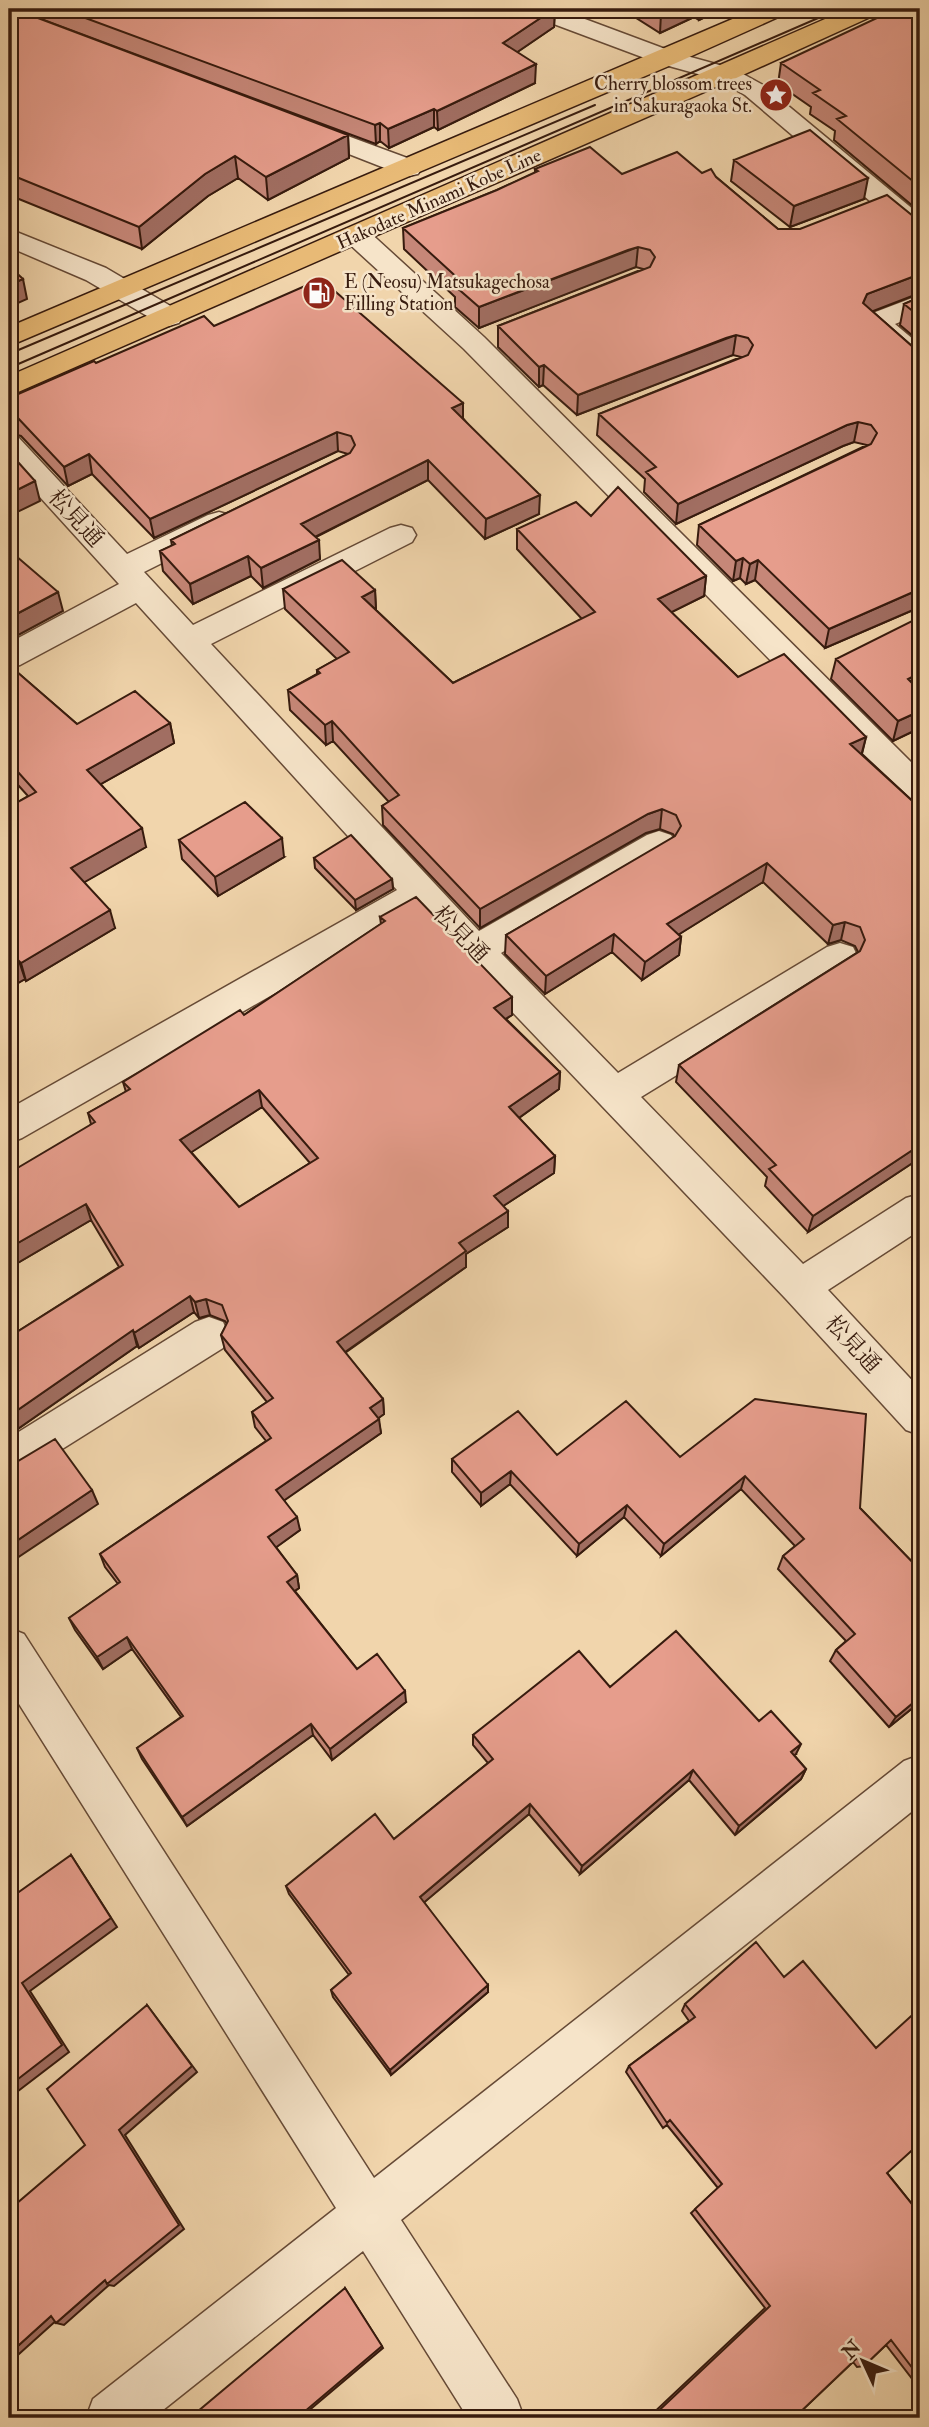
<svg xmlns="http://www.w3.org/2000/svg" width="929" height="2427" font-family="'IM FELL Double Pica','Noto Serif JP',serif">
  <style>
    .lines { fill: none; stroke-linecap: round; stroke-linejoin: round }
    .minor-casing { stroke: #664a36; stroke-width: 3 }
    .major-casing { stroke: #371b0e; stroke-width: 3 }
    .minor { fill: #f6e4c9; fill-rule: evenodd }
    .major { fill: #e8ba76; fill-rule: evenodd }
    .tram { stroke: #371b0e; stroke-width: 2 }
    .wall { fill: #c68778; stroke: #371b0e; stroke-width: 2; fill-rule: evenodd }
    .shaded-wall { fill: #a16e62; stroke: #371b0e; stroke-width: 2 }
    .building { fill: #e69d8c; stroke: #371b0e; stroke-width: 2; fill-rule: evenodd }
    .labels { text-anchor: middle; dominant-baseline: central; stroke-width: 5; stroke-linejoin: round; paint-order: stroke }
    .far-poi-label { font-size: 19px; fill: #371b0e; stroke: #f6e4c9; text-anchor: end }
    .far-street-label { font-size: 19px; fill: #371b0e; stroke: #f6e4c9 }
    .street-label { font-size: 23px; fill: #371b0e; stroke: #f6e4c9 }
  </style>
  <rect width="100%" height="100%" fill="#f1d5ac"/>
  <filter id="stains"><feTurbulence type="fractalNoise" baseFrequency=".00286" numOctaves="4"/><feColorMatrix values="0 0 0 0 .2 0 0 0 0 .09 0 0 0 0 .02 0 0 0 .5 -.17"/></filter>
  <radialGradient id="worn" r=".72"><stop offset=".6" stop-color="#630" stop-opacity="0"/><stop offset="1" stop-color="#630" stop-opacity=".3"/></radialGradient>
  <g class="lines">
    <defs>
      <path id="minor" d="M524,9H558L676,53L734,69L763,85L920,215V237L910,235L745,95L716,79L658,63L527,14Z
        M299,118L418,162L422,168L418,174L409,176L400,174L290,131L286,126L290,121Z
        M356,227L366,229L484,337L920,771V804L908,800L464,349L346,241L342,235L346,229Z
        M9,229L106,268L179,311L183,317L179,323L169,326L159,323L86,280L9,247Z
        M920,295V314L895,324L920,345V369L910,366L861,322L865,316Z
        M9,435L19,438L127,554L208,515L219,512L230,515L234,522L230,529L144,572L193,625L390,528L401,525L412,528L416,535L412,542L211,644L479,931L647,835L659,831L671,835L676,844L671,853L501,953L618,1073L827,947L840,943L853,947L858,957L853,967L641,1097L803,1264L906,1198L920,1194V1230L828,1290L920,1389V1435L906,1430L786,1299L417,912L22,1138L9,1143V1109L397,890L136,603L20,665L9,668V643L119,584L9,463Z
        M209,1317L223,1322L229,1335L223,1348L24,1473L9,1479V1438L195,1322Z
        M9,1628L24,1634L374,2178L904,1761L920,1755V1805L401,2220L517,2399L524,2418H468L363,2251L153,2418H86L93,2399L336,2208L9,1688Z"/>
      <path id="major" d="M756,9H788L785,14L676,63L9,346V327Z
        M848,9H880L877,14L734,79L9,396V376Z"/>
    </defs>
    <!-- minor casing -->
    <use href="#minor" class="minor-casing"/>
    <!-- major casing -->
    <use href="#major" class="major-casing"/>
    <!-- minor -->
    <use href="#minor" class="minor"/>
    <!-- major -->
    <use href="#major" class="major"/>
    <!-- tram -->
    <path class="tram" d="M9,354L595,105
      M9,368L839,9"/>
  </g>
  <!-- wall -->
  <path class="wall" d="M34,9H555L554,27L517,52L535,83L438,130L434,127L389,148L380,141L376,144L41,19L348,135L349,158L268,200L238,178L208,196L142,249L9,195V11L36,17Z
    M565,9H581L575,13Z
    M622,9H721L699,20L694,17L660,33Z
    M920,9V212L834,140L835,131L810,114L811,107L778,84L781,63Z
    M734,160L864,199L790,227L731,181Z
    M535,169L622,174L702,173L716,177L778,229H800L913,216L920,217V293L872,311L913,347L920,349V607L825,648L755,580L746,584L740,578L733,581L697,545L699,525L867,445L854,442L843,446L676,524L644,492L645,479L597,435L599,414L741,357L733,355L723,358L577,415L543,385L539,387L498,347V326L643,269L636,267L626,270L479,328L455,307V297L404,249L403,228L497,190L535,173Z
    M920,297V342L900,325L904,304Z
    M214,326L463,403V418L539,514L485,539L428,480L316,537L320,559L263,588L251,576L193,604L163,571L160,551L172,546L171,540L348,454L338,451L154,538L92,474L68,486L21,436L9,433V398L96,363Z
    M591,516L706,576L704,596L671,612L738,677L866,737L862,754L920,808V1158L808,1232L765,1186L767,1177L676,1082L679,1065L858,952L855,946L841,940L828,944L763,882L679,934L681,937L679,955L642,980L612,952L545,994L505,954L506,935L675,837L673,834L660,829L646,833L480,928L383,825L382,806L389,802L333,741L326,745L290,710L288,690L317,674V670L337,659L285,609L283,589L375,590L376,610L453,683L582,619L517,549V529Z
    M836,659L920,691V728L893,741L831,679Z
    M9,665L77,724L170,723L174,743L101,784L146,847L84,882L115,928L26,981L25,979L11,987L9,985V807L28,796L9,775Z
    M179,840L284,857L218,896L182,859Z
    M314,858L392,879L393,889L356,910L315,868Z
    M380,917L512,1015L506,1019L560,1072L559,1089L519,1118L555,1156L554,1173L503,1206L508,1227L466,1254V1267L345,1353L383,1399L384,1414L378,1418L381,1433L284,1500L300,1530L276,1547L297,1575L299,1588L295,1591L357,1669L406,1702L332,1760L313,1735L187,1826L142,1759L137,1748L181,1717L132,1649L103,1669L75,1630L69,1618L118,1584L105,1567L100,1554L266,1441L255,1427L252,1412L267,1402L225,1350L221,1335L227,1324L225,1321L210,1315L199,1318L194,1312L139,1348L137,1346L9,1435V1337L119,1267L91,1220L9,1268L91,1124L88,1113L126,1092L123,1082L244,1015L381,924ZM262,1107L310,1163L239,1207L191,1152Z
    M557,1455L680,1457L860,1508L920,1570V1702L889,1727L830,1661L836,1650L846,1641L778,1569L783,1556L795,1546L741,1489L661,1556L624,1517L577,1556L510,1484L481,1506L452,1472V1459Z
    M610,1687L759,1721L796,1754L794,1755L806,1769L801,1779L735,1835L689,1780L580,1874L529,1814L424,1902L488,1992L391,2075L333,1997L331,1990L349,1975L289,1894L286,1886L394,1839L488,1763L473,1745V1735Z
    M784,1977L876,2048L887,2173L920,2214V2389L886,2345L864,2366L857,2367L853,2362L794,2418H648L765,2308L691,2213L718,2188L667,2125L663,2128L626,2072L629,2066L689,2021L682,2011L685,2004Z"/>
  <!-- shaded-wall -->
  <path class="shaded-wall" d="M554,9H555L554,27L503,62V43Z
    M673,9H695L694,17L660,33L661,14Z
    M700,9H721L699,20Z
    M536,64L535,83L438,130L437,111Z
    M434,109V127L389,148L388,129Z
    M380,123V141L376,144L375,125Z
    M348,135L349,158L268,200L266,177Z
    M235,156L238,178L208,196L142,249L139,227L205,174Z
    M868,178L864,199L790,227L794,206Z
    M638,247L636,267L479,328V307Z
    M920,274V293L863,315V303L867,294Z
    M23,279L27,299L9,307V285Z
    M736,335L733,355L577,415L578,395Z
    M544,365L543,385L539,387V367Z
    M463,403V423L452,408Z
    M858,422L854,442L843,446L676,524L678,504L847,425Z
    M337,432L338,451L154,538L150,519Z
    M89,454L92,474L68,486L64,467Z
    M428,460V480L303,543L301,524Z
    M35,481L40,501L9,516V494Z
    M540,495L539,514L485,539L486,519Z
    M319,540L320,559L263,588L261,568Z
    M248,556L251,576L193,604L190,584Z
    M743,558L740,578L733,581L736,561Z
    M758,560L755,580L746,584L750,564Z
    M706,576L704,596L656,620L658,599Z
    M920,589V607L825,648L829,629Z
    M375,590L376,610L362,597Z
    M58,592L63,611L9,640V618Z
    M920,673V690L908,679Z
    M920,711V728L893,741L898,721Z
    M332,721L333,741L326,745L325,725Z
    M170,723L174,743L92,789L87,770Z
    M866,737L861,756L850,744Z
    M662,809L660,829L646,833L480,928V909L648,814Z
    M142,828L146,847L76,887L71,868Z
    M282,838L284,857L218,896L215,877Z
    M767,863L763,882L665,943L667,924Z
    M392,879L393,889L356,910L355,900Z
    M110,910L115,928L26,981L21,963Z
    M845,922L841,940L828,944L833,925Z
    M614,934L612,952L545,994L546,976Z
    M681,937L679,955L642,980L645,962Z
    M19,961L25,979L11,987L9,981V967Z
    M512,997V1015L494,1026V1008Z
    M560,1072L559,1089L509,1125V1107Z
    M259,1090L262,1107L184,1157L180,1140Z
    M920,1145V1158L808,1232L813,1216Z
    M555,1156L554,1173L494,1212V1196Z
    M86,1204L91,1220L9,1268V1248Z
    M508,1211V1227L466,1254V1267L338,1357L337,1342L459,1243Z
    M190,1296L194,1312L139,1348L134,1333Z
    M206,1299L210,1315L199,1318L195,1302Z
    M133,1330L137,1346L9,1435V1416Z
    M383,1399L384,1414L372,1423L370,1408Z
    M379,1419L381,1433L279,1504L276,1490Z
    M511,1471L510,1484L481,1506V1493Z
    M745,1476L741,1489L661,1556L664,1544Z
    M92,1490L98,1504L14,1560L9,1550V1546Z
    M627,1505L624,1517L577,1556L579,1544Z
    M297,1517L300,1530L271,1551L268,1537Z
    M297,1575L299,1588L290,1594L287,1582Z
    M127,1637L132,1649L103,1669L97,1657Z
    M405,1691L406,1702L332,1760L330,1749Z
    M920,1697V1702L889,1727L896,1717Z
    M311,1724L313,1735L187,1826L182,1817Z
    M801,1744L796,1754L786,1761L791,1752Z
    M806,1769L801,1779L735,1835L739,1826Z
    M693,1770L689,1780L580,1874L582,1866Z
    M530,1804L529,1814L421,1905L420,1897Z
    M71,1855L117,1927L30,1991L69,2052L9,2098V2086L22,1983Z
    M488,1985V1992L391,2075L390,2070Z
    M147,2005L197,2072L125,2135L184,2229L114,2286L109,2285L64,2325L56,2323L105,2280L119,2130Z
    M345,2288L383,2348L300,2418H297Z
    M51,2316L59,2318L9,2363V2354Z"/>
  <!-- building -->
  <path class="building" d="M11,9H14L348,135L266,177L235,156L205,174L139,227L9,174V11Z
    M61,9H554L503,43L536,64L437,111L434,109L388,129L380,123L375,125Z
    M653,9H673L661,14Z
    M896,9H920V187L837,119L846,116L813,93L820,90L781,63Z
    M810,130L868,178L794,206L734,160Z
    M590,147L622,174L677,152L702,173L711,169L716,177L778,229H800L887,195L913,216L920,217V274L867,294L863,303L913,347L920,349V589L829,629L758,560L750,564L743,558L736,561L699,525L871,444L877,433L871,425L858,422L847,425L678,504L646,472L656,467L599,414L748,355L753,345L748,338L736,335L726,338L578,395L544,365L539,367L498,326L650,267L655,257L650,250L638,247L628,250L479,307L455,286L463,283L403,228L497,190L538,171L535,169Z
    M9,266L23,279L9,285Z
    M321,279L463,403L452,408L540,495L486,519L428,460L301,524L319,540L261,568L248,556L190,584L160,551L175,544L171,540L350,453L355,445L351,436L337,432L150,519L89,454L64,467L16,416L9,414V398L94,361L96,363L204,316L214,326Z
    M920,297V317L904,304Z
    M9,452L35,481L9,494Z
    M618,487L706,576L658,599L738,677L784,654L866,737L850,744L920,808V1145L813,1216L769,1169L776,1165L679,1065L860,951L865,940L860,927L845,922L833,925L767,863L667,924L681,937L645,962L614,934L546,976L506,935L675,836L681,826L676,815L662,809L648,814L480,909L382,806L399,795L332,721L325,725L288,690L320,673L317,670L349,652L283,589L342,560L375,590L362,597L453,683L595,612L517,529L576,502L591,516Z
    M9,550L58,592L9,618Z
    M920,617V673L908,679L920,691V711L898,721L836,659Z
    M9,665L77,724L135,691L170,723L87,770L142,828L71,868L110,910L21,963L19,961L9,967V807L36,792L9,762Z
    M245,802L282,838L215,877L179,840Z
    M351,835L392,879L355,900L314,858Z
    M416,897L512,997L494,1008L560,1072L509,1107L555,1156L494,1196L508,1211L459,1243L466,1251L337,1342L383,1399L370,1408L379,1419L276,1490L297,1517L268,1537L297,1575L287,1582L357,1669L377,1654L405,1691L330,1749L311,1724L182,1817L137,1748L183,1716L127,1637L97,1657L69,1618L120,1582L100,1554L271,1438L252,1412L273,1398L221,1335L228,1321L222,1305L206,1299L195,1302L190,1296L134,1333L133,1330L9,1416V1337L123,1265L86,1204L9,1248V1173L95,1122L88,1113L130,1089L123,1082L240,1010L244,1015L385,921L380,917ZM259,1090L318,1158L239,1207L180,1140Z
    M755,1399L866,1414L860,1508L920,1570V1697L896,1717L836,1650L855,1634L783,1556L804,1539L745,1476L664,1544L627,1505L579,1544L511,1471L481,1493L452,1459L518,1411L557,1455L626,1401L680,1457Z
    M55,1439L92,1490L9,1546V1465L18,1461Z
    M676,1631L759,1721L771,1711L801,1744L791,1752L806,1769L739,1826L693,1770L582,1866L530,1804L420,1897L488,1985L390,2070L331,1990L351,1973L286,1886L375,1814L394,1839L493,1759L473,1735L579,1651L610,1687Z
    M71,1855L111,1918L22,1983L62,2045L9,2086V1899Z
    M756,1942L784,1977L803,1961L876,2048L920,2008V2143L887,2173L920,2214V2378L891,2340L864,2366L858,2357L794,2418H651L770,2306L695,2209L722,2184L670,2120L667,2123L629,2066L695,2017L685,2004Z
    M147,2005L192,2066L119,2130L179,2225L107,2284L105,2280L56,2323L51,2316L9,2354V2210L85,2145L47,2089Z
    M345,2288L382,2346L297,2418H201L197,2412Z"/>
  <!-- icons -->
  <defs>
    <symbol id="sight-disc" viewBox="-11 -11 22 22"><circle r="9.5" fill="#8f2418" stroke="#f6e4c9"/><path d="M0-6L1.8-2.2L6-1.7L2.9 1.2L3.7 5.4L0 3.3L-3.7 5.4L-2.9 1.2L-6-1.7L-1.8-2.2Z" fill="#fff"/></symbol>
    <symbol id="fuel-disc" viewBox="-11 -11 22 22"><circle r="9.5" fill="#8f2418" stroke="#f6e4c9"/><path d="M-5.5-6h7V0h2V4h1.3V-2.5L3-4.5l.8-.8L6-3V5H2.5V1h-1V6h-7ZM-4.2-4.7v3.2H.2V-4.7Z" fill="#fff"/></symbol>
  </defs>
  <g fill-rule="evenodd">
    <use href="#sight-disc" x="757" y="76" width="38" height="38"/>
    <use href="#fuel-disc" x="300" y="274" width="38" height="38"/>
  </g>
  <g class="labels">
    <!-- far-poi labels -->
    <g class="far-poi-label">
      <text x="752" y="84">Cherry blossom trees<tspan x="752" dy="22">in Sakuragaoka St.</tspan></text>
      <text x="344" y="282" text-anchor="start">E (Neosu) Matsukagechosa<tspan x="344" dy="22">Filling Station</tspan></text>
    </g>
    <!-- far-street labels -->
    <g class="far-street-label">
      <text transform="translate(439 199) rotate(-24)">Hakodate Minami Kobe Line</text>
    </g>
    <!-- street labels -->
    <g class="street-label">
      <text transform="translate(76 518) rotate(47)">松見通</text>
      <text transform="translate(461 934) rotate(46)">松見通</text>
      <text transform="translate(853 1344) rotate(47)">松見通</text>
    </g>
  </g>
  <!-- margin -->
  <rect width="929" height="2427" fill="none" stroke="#f1d5ac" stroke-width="35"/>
  <rect x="10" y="10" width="908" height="2406" fill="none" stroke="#371b0e" stroke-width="3.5"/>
  <rect x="18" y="18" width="894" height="2392" fill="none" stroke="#371b0e" stroke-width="2"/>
  <!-- north arrow -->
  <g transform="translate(863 2361) rotate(314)" stroke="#f6e4c9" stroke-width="5" paint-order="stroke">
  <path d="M0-5L12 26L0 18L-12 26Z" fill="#371b0e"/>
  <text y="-10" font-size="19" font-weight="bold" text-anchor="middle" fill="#371b0e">N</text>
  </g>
  <rect width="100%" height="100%" filter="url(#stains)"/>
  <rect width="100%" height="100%" fill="url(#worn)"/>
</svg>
